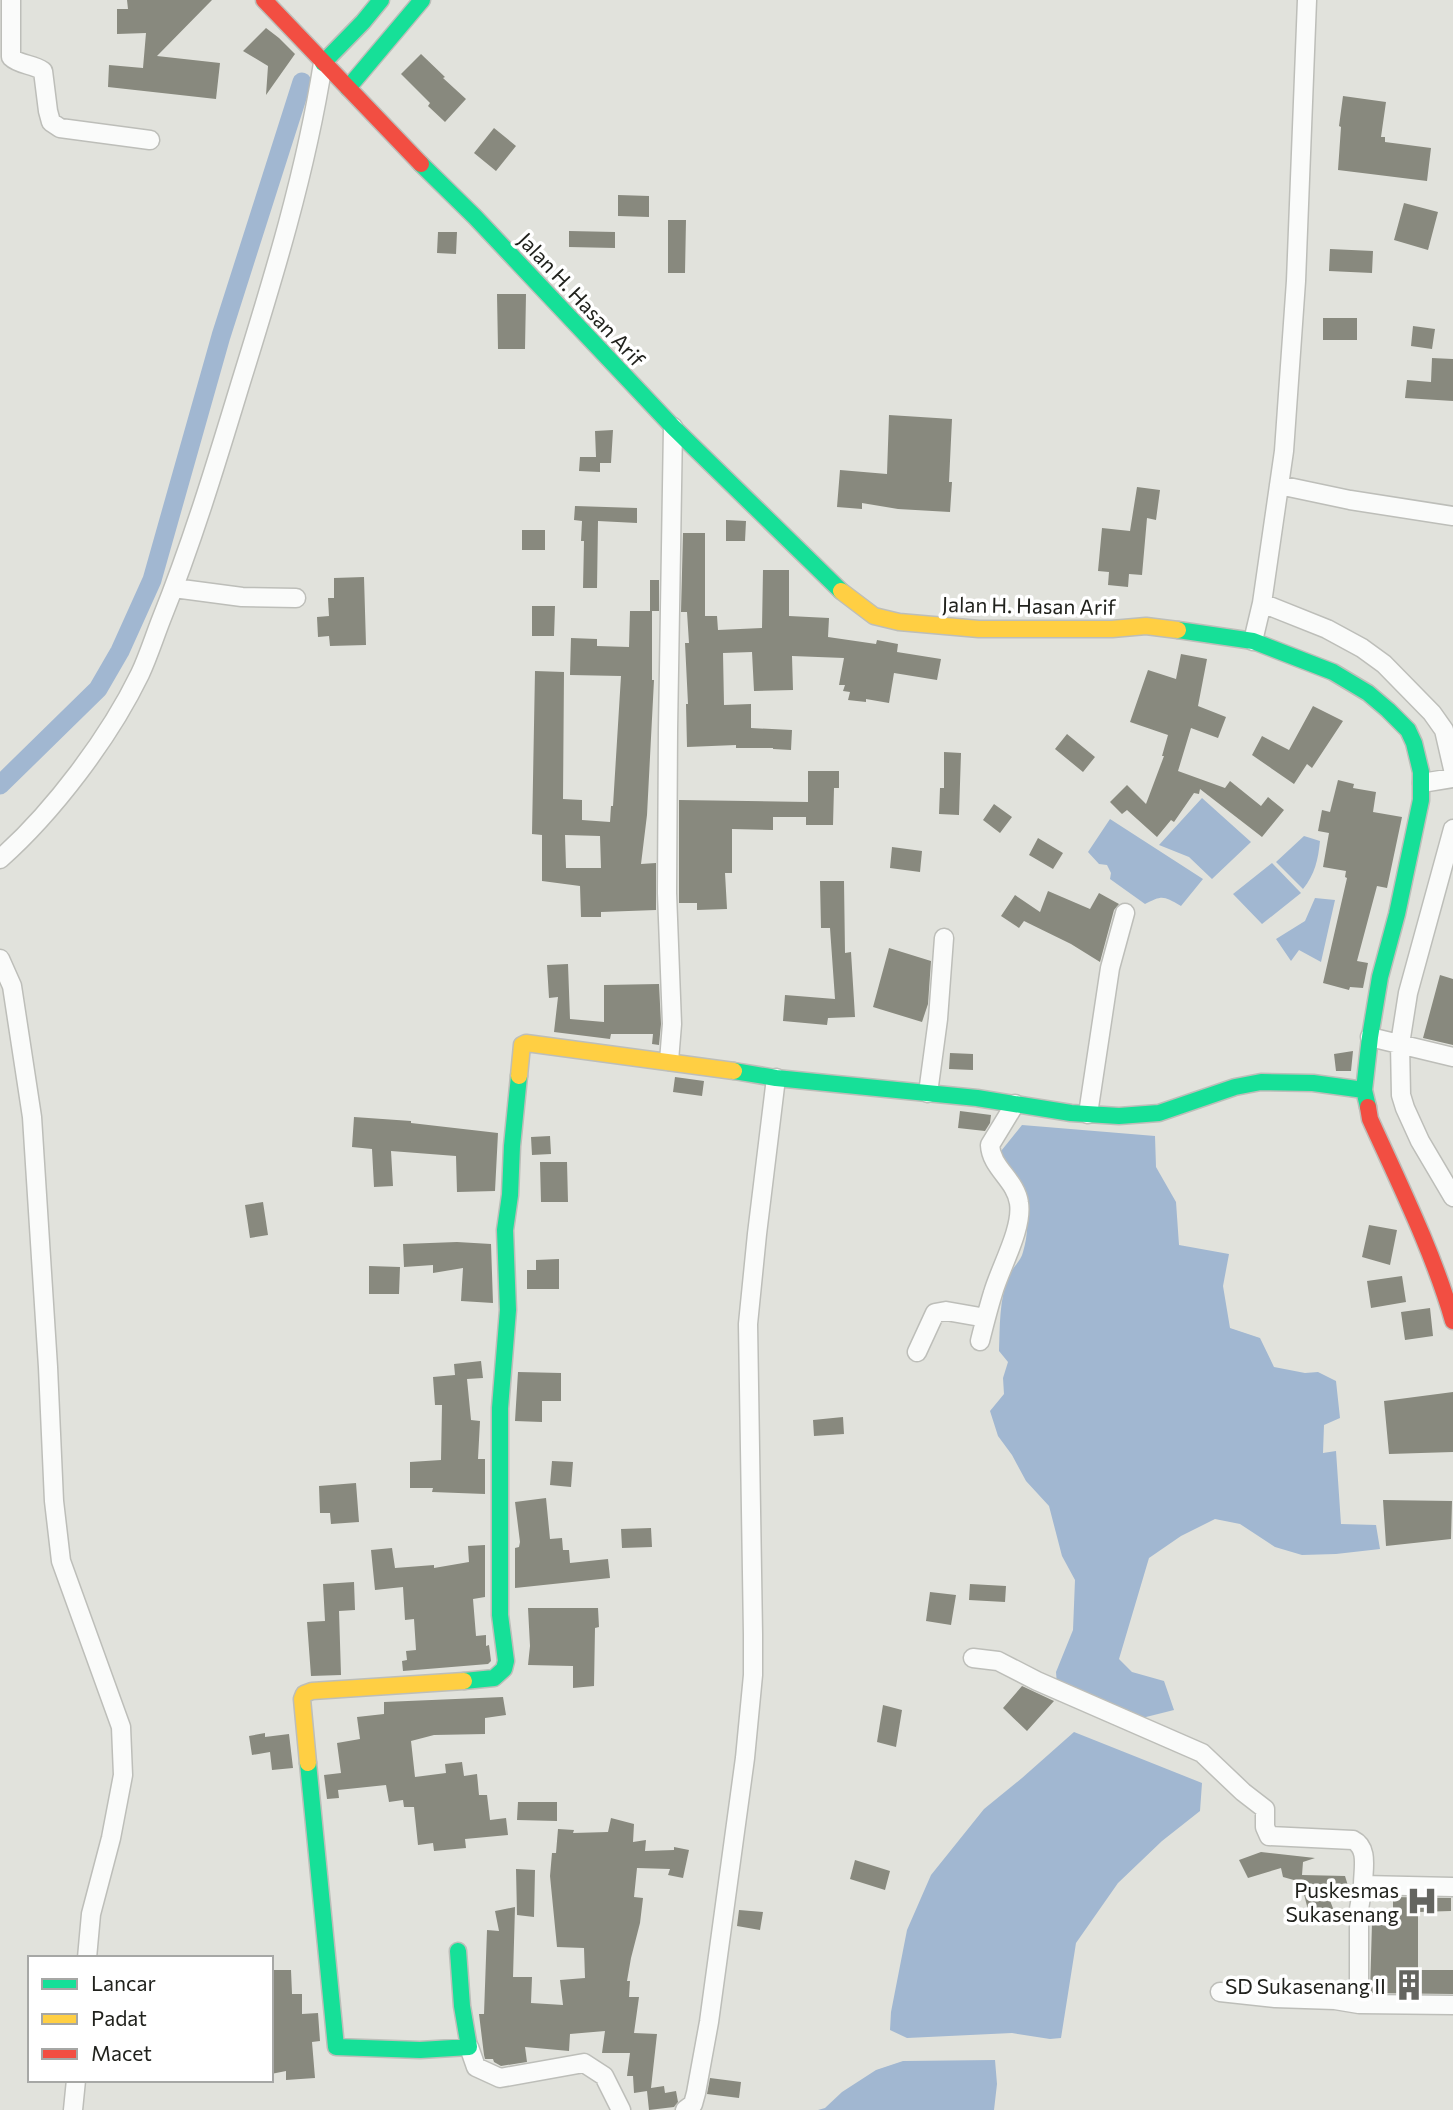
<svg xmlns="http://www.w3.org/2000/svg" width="1453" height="2110" font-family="Commissioner,sans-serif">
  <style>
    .water { fill: #a1b7d1 }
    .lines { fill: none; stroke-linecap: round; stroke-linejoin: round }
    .canal { stroke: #a1b7d1; stroke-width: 19 }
    .building { fill: #88897e; fill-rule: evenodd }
    .street-casing { stroke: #bdbeb9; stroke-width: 21 }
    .fast-casing { stroke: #bdbeb9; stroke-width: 19 }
    .slow-casing { stroke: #bdbeb9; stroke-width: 19 }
    .jam-casing { stroke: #bdbeb9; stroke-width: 19 }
    .street { stroke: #fafbfa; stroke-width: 18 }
    .fast { stroke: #16e098; stroke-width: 16 }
    .slow { stroke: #ffcf43; stroke-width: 16 }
    .jam { stroke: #f24e42; stroke-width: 16 }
    .labels { text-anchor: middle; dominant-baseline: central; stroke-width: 7; stroke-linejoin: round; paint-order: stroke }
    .street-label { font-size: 21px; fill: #21221d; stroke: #fff }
    .poi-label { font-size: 21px; fill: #21221d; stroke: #fff; text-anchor: end }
  </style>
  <rect width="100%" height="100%" fill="#e1e2dc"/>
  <!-- water -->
  <path class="water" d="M1202,798L1251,842L1212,879L1189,857L1159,845Z
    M1110,819L1203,879L1181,906C1163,896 1163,895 1145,904L1110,879L1111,873L1107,865L1099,864L1088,852Z
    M1304,836L1320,841C1318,860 1315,874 1303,889L1276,862Z
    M1272,863L1301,893L1262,924L1233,894Z
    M1315,898L1335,900L1321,962L1299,950L1291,961L1276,939L1305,921Z
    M1022,1125L1155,1136L1156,1167L1176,1202L1179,1245L1229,1254L1223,1286L1230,1328L1260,1338L1274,1367L1305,1373L1318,1372L1336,1381L1340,1418L1324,1425L1323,1453L1336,1451L1341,1524L1376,1525L1380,1549L1336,1554L1302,1555L1275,1547L1240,1524L1215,1519L1181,1536L1149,1558L1119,1659L1132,1672L1164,1681L1174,1710L1142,1718L1057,1685L1056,1672L1073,1630L1075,1580L1062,1556L1049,1506L1026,1481L1012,1455L998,1436L990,1411L1004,1394L1003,1378L1008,1362L999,1351C1000,1326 999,1299 1009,1275C1013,1267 1021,1261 1023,1252C1035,1212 1018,1188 997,1156Z
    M1074,1732L1202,1783L1200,1811L1162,1841L1118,1883L1076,1943L1061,2038L1050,2039L1012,2033L907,2038L890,2030L891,2012L907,1930L931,1875L984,1809L1022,1778Z
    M995,2060L997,2084L994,2110H818L825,2108L842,2092L876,2070L903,2061Z"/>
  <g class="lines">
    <!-- canal -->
    <path class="canal" d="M0,785L98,689L120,651L152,580L221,336L302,82"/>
  </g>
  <!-- building -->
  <path class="building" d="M127,0H212L157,56L220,63L216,99L108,87L109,65L143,68L146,33L117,34V9H128Z
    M266,28L279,38L295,54L266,95L268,66L243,51Z
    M421,54L445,77L443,78L466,99L445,122L428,106L430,103L401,74Z
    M1343,96L1386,102L1381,137H1385V142L1431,148L1427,181L1338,170L1341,127L1339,126Z
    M494,128L516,146L496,171L474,153Z
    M618,195L649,196V217L618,216Z
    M1404,203L1438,212L1428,250L1394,240Z
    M668,220H686L685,273H668Z
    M569,231L615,232V248L569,247Z
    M438,232H457L456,254L437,253Z
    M1330,249L1373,251L1372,273L1329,271Z
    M497,294H526L525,349H498Z
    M1323,318H1357V340H1323Z
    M1413,326L1435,329L1432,349L1411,346Z
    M1432,358L1453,359V401L1405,398L1407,380L1431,382Z
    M889,415L952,419L949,482H952L950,512L898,509L862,503V509L837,507L840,470L887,474Z
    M613,430L611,463H600V472L579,471L580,457H596L595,431Z
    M1137,487L1160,490L1156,520L1147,518L1142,575L1129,574L1128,587L1108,585L1109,572L1098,571L1102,528L1130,531Z
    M575,506L637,508V523L598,521L597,588H583L584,541H581L582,521L574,520Z
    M726,520L746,521L745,541H726Z
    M522,530H545V550H522Z
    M683,533H705V616H717L718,630L762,628L763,570H789V616L829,618L828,637L876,644L877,640L898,644L897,652L941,659L937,680L894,673L889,703L866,699V702L848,700L850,692L843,691L845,685H839L844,658L792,656L793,690L754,691L752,652L723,653L724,705L751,704V728L792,730L791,750L773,749V748H736V745L687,747L686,704H688L685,643H689L687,612H681Z
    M364,577L366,645L330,646L329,636L318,637L317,617L329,616L328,598H334V578Z
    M650,580H659V611H650Z
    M532,606H555L554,636H532Z
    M630,611H652V680H654L647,815L641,864L656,863V910L601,912V917H581L580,886L542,881V835L532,834L535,671L564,672L563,799L582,800V820L610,822L611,806H613L621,676L570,675L571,638L597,639V646L629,647ZM565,835L600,836L601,868H566Z
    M1181,654L1207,659L1198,706L1226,717L1218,738L1191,728L1178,771L1225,788L1230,781L1261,806L1268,797L1284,810L1262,837L1200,789L1199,794L1194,793L1174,822L1171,820L1157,837L1127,810L1122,814L1110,802L1127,785L1146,804L1164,756H1162L1168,735L1130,722L1148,670L1176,679Z
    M1313,706L1343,721L1312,768L1307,764L1294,784L1252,755L1262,736L1289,750Z
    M1067,734L1095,757L1083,772L1055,749Z
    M944,752L961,753L959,815L939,814L940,788H944Z
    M808,771H839V788H834L833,825H806V817H773V830L732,829V873H725L727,909L697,910V903H679V800L808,802Z
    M1338,780L1354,784L1353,788L1376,792L1373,812L1402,817L1387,888L1377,886L1357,961L1368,963L1363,988L1350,987L1349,990L1323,983L1347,878L1345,877L1346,871L1323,867L1329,833L1318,831L1322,810L1330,812Z
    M994,804L1012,817L1000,833L983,820Z
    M1038,838L1063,853L1053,869L1029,855Z
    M892,847L922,851L920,872L890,868Z
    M820,881H844L845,953L851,952L855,1017L828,1018L827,1025L783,1021L785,995L835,999L830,928H821Z
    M1048,891L1090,909L1099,893L1119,904L1114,910L1100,962L1071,944L1024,921L1019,928L1001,916L1015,895L1040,912Z
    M889,948L931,961L928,1004L922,1022L873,1007Z
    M568,964L570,1019L604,1022V985L659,984L661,1024L659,1045L652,1044L653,1034H611L610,1039L554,1032L558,997L549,998L547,965Z
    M1440,975L1453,979V1045L1423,1038Z
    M1353,1051L1351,1071H1336L1334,1054Z
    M950,1053L973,1054V1070L949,1069Z
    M675,1077L704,1081L702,1096L673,1092Z
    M960,1111L991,1115L990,1123L985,1131L958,1128Z
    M354,1117L411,1121V1123L498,1133L495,1191L457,1192L456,1156L391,1151L393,1186L374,1187L372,1149L352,1147Z
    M550,1136L551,1154L532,1155L531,1137Z
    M540,1162H567L568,1202H541Z
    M263,1202L268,1235L250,1238L245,1205Z
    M1369,1225L1397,1230L1390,1265L1362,1257Z
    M457,1242L491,1244L493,1303L461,1301L463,1268L433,1273V1265L404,1267L403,1244Z
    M559,1259V1289H527V1270H536V1260Z
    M369,1266L400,1267L399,1294H369Z
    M1402,1276L1406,1302L1371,1308L1367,1281Z
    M1430,1308L1433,1336L1405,1340L1401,1312Z
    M481,1361L483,1378L467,1379L471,1420L480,1421L478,1459H485V1494L432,1492L433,1488H410V1462L441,1460L442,1405H435L433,1377L455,1375L454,1364Z
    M518,1372L561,1373V1401H542V1422L515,1421Z
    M1453,1392V1452L1389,1454L1384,1401Z
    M843,1417L844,1434L814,1436L813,1420Z
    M552,1461L573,1462L571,1487L550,1485Z
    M356,1483L359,1522L331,1524L330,1513H320L319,1486Z
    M546,1498L550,1539L562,1538L563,1550H569L570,1563L608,1559L610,1578L515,1588V1548L519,1547L520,1542L515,1502Z
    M1383,1500L1452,1501L1451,1539L1386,1546Z
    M651,1528L652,1547L622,1548L621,1529Z
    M485,1545V1597L473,1599L476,1636L486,1635V1646L489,1645L491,1661L488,1664L403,1671L402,1661L407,1660L406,1651L416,1650L414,1619L405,1620L403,1587L375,1590L371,1550L392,1548L395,1568L434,1565V1568L469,1562L468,1546Z
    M354,1582L355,1610L339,1611L341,1675L311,1676L307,1622L325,1621L323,1584Z
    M970,1584L1006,1586L1005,1602L969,1600Z
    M930,1592L956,1595L951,1625L926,1621Z
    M528,1608H598L599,1627L595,1628L594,1686L573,1688V1666L528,1665L530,1646Z
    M1022,1686L1054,1701L1027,1731L1003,1708Z
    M503,1697L506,1715L485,1718V1734L434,1735L411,1741L415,1777L446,1773L445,1764L462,1762L464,1776L477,1774L479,1795H487L490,1820L506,1818L508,1835L465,1839L466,1848L434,1851L433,1843L418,1845L414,1807H404L403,1800L389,1802L386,1785L338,1790L339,1798L327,1799L324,1775L341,1773L337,1743L360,1739L357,1717L384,1714V1702Z
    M883,1705L902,1710L896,1747L877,1742Z
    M265,1733V1737L289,1734L293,1768L272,1770L270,1752L252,1755L249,1736Z
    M518,1802H557V1821L517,1820Z
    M611,1818L634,1824L633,1842L646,1840L645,1851L674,1850V1847L689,1850L683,1878L668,1875L670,1869L637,1868L634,1897L643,1898L640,1923L631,1958L627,1981H630L629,1997H639L634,2033L657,2034L651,2088L664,2086L665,2093L676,2091L678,2102L674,2107L649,2110L647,2091L634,2093L633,2076H627L630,2053H602L605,2031L570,2034L569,2051L525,2047L527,2062L501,2066L494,2062L493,2059H485L484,2055L479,2014H484L487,1930L499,1931L495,1911L515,1907L513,1977H532L531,2003L563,2005L560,1980L585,1978L584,1948L557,1947L550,1876L552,1853H556L558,1829L574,1830L573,1833L608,1832Z
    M1261,1852L1315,1858L1303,1862L1302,1875L1345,1876L1349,1889L1326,1890L1334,1911L1309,1914L1301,1882L1283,1877L1281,1868L1248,1878L1239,1860Z
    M855,1860L890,1871L885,1890L850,1879Z
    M516,1869L535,1870L534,1917L517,1915Z
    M1393,1897L1451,1898V1911L1418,1912V1970H1453V1994L1370,1993L1372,1923H1393Z
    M739,1910L763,1912L760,1930L737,1926Z
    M271,1970H291L292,1994H302V2014L318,2013L320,2041L312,2042L315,2078L286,2080V2071L271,2074Z
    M710,2078L741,2082L739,2098L707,2094Z"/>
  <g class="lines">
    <defs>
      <path id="street" d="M11,0V57C19,65 33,64 43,71L48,111L51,122L60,128L150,140
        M1279,485L1350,500L1453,516
        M174,588L242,597L296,598
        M1262,603L1327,629L1362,648L1384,664L1432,713L1444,730L1453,769
        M1253,641L1262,603L1284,451L1296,281L1307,0
        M1422,783L1453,778
        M1453,829L1408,993L1400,1044L1401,1095L1405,1108L1420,1141L1453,1197
        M0,859C53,812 109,738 140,674C148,657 154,638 161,620C192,543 216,464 240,385C273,279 306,172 323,63
        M0,959L12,986L32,1117L48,1367L54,1501L61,1561L121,1727L123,1775L111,1838L91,1914L87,1958
        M1370,1037L1453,1057
        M669,1061L672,1024L667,893L668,730L673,427
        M928,1093L938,1019L944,938
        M1088,1114L1110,968L1125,913
        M980,1341C984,1325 988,1309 993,1293C1000,1268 1023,1229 1019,1203C1016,1180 991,1168 990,1145L1015,1104
        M917,1352L935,1313L946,1311L986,1318
        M973,1658L998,1661L1037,1681L1202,1753L1243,1792L1265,1809V1827L1269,1836L1353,1840C1369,1848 1363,1869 1363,1885L1453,1887
        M1220,1992L1275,1998L1335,2000L1359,2004L1453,2005
        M1359,2004V1909L1363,1885
        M469,2047L476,2067L500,2078L584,2063L604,2076L621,2110
        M73,2110L76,2080
        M685,2110L693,2104L696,2093L709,2022L745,1758L753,1675V1634L748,1324L757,1234L776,1078"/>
      <path id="fast" d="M323,63L363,22L381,0
        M348,88L422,0
        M421,164L475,217L673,427L841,591
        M1178,630L1253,641L1333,672L1368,693L1388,710L1408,730L1414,743L1421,772V800L1397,914L1380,977L1370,1037L1364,1090L1368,1107
        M734,1071L776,1078L977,1098L1071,1113L1119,1116L1159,1113L1235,1087L1261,1082L1313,1083L1364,1090
        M464,1681L494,1678L504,1669L506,1661L500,1615V1408L508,1310L505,1230L510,1195L512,1146L519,1076
        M308,1763L336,2047L420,2050L469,2047L462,2006L458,1951"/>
      <path id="slow" d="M841,591L874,616L899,622L979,629H1112L1146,626L1178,630
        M519,1076L522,1045L526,1043L734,1071
        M308,1763L302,1699L304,1694L312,1691L464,1681"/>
      <path id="jam" d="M264,0L421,164
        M1368,1107L1370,1119C1399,1183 1434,1254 1453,1321"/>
    </defs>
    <!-- street casing -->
    <use href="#street" class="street-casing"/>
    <!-- fast casing -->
    <use href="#fast" class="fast-casing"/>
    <!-- slow casing -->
    <use href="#slow" class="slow-casing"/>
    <!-- jam casing -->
    <use href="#jam" class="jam-casing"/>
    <!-- street -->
    <use href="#street" class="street"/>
    <!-- fast -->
    <use href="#fast" class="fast"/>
    <!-- slow -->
    <use href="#slow" class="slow"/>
    <!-- jam -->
    <use href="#jam" class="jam"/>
  </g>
  <!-- icons -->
  <defs>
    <symbol id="hospital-bare" viewBox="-9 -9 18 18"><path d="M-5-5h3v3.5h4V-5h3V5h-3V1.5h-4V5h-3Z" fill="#646560" stroke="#fff" stroke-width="2.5" paint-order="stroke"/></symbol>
    <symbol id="building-bare" viewBox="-9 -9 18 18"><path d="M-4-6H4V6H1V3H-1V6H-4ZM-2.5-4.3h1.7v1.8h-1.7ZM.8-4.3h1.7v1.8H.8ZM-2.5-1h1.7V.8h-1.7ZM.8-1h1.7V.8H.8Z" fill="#646560" stroke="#fff" stroke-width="2.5" paint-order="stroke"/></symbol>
  </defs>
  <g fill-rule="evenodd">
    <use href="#hospital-bare" x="1400" y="1879" width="44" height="44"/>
    <use href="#building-bare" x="1387" y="1963" width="44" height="44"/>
  </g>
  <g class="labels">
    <!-- street labels -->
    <g class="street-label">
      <text transform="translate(582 299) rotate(47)">Jalan H. Hasan Arif</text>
      <text transform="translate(1029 605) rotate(1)">Jalan H. Hasan Arif</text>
    </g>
    <!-- poi labels -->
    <g class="poi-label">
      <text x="1399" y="1889">Puskesmas<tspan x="1399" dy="24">Sukasenang</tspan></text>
      <text x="1386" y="1985">SD Sukasenang II</text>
    </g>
  </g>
  <!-- legend -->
  <rect x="28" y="1956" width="245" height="126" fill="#ffffff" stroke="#a6a7a5" stroke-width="2"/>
  <rect x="42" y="1979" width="35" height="10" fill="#16e098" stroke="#a6a7a5" stroke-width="2"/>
  <text x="91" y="1991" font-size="21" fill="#21221d">Lancar</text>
  <rect x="42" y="2014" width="35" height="10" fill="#ffcf43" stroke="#a6a7a5" stroke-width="2"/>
  <text x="91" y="2026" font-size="21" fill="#21221d">Padat</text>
  <rect x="42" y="2049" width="35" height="10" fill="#f24e42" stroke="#a6a7a5" stroke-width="2"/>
  <text x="91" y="2061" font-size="21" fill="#21221d">Macet</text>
</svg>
